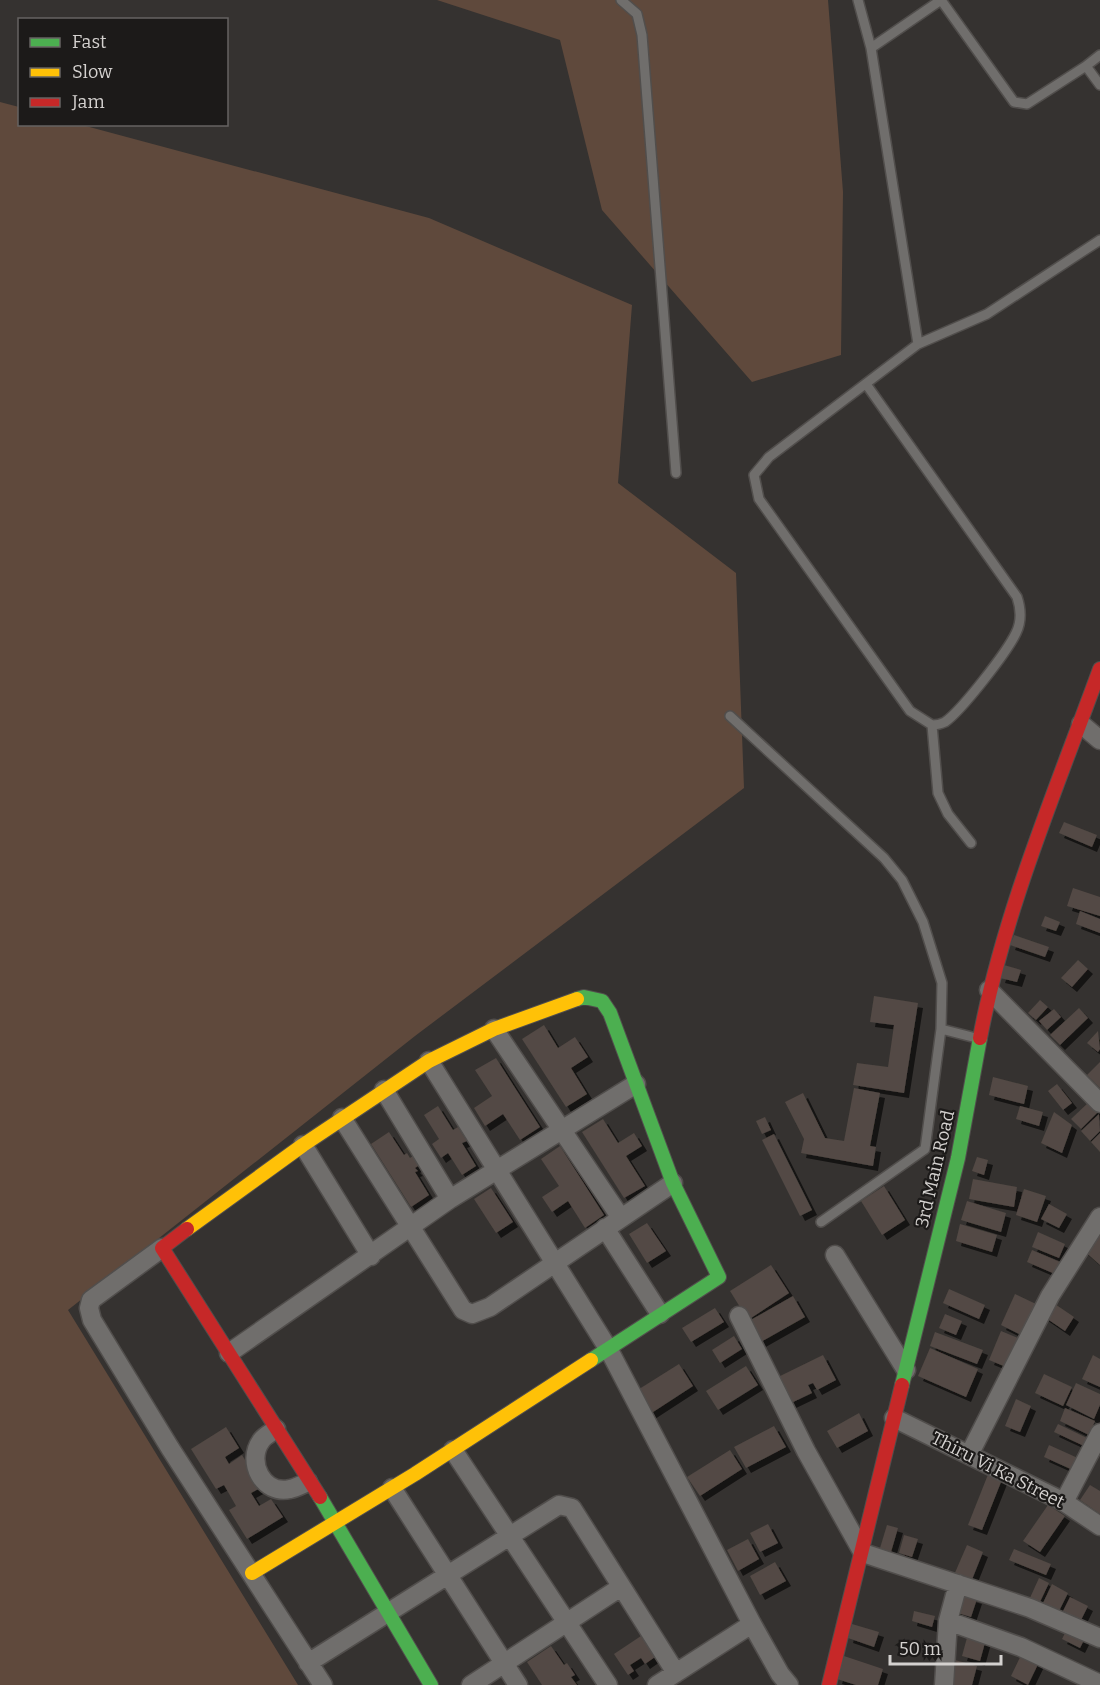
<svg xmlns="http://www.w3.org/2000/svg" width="1100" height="1685" font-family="Bitter,serif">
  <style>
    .green { fill: #5f493c }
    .building { fill: #524944; filter: url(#shadow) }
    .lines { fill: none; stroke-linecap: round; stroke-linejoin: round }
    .lane-casing { stroke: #514e4c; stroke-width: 12 }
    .street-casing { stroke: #514e4c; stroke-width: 21 }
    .fast-casing { stroke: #514e4c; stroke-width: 16 }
    .slow-casing { stroke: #514e4c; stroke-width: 16 }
    .jam-casing { stroke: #514e4c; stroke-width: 16 }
    .lane { stroke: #706e6c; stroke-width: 9 }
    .street { stroke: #706e6c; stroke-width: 18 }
    .fast { stroke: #4caf50; stroke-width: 14 }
    .slow { stroke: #ffc107; stroke-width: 14 }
    .jam { stroke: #c62828; stroke-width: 14 }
    .labels { text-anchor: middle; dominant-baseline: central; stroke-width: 4.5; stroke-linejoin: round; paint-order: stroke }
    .street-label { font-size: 18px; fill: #d4d1cf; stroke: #1c1a19 }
  </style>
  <defs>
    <filter id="shadow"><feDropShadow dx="5" dy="5" stdDeviation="0" flood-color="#0009"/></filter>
  </defs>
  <rect width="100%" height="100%" fill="#353230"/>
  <!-- green -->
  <path class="green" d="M437,0H828L843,192L841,355L752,382L602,210L560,40Z
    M0,102L19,107L20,124L82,125L429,218L632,305L618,483L736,573L744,788L415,1036L68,1310L298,1685H0Z"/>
  <!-- building -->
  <path class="building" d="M1064,822L1097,835L1092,847L1059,833Z
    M1073,888L1100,897V916L1067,906Z
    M1080,911L1100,919V933L1076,924Z
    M1045,916L1060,922L1056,931L1041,926Z
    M1014,935L1049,947L1045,957L1010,945Z
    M1078,960L1088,969L1072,987L1061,978Z
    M1004,965L1021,970L1017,982L1000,978Z
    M874,996L918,1003L904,1093L853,1085L857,1063L888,1067L894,1025L870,1022Z
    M1040,1000L1048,1007L1036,1020L1028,1013Z
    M1079,1008L1088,1018L1060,1045L1050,1035Z
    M1054,1009L1061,1017L1047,1030L1039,1021Z
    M544,1025L558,1048L575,1037L588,1057L571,1068L587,1094L566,1107L522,1039Z
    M1098,1031L1100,1049L1098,1052L1087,1043Z
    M496,1058L540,1127L520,1140L503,1114L485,1126L474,1108L492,1096L475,1070Z
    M1100,1062V1088L1087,1075Z
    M993,1077L1028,1086L1024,1104L989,1095Z
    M1057,1084L1072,1103L1063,1110L1048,1091Z
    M854,1088L880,1093L870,1146L876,1147L873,1166L801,1153L804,1139L785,1102L803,1093L825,1138L844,1141Z
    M1089,1102L1098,1112L1081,1129L1071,1119Z
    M438,1106L453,1130L458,1127L467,1141L462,1143L476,1166L462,1175L448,1153L441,1158L432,1144L439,1139L424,1115Z
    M1020,1106L1043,1112L1039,1126L1016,1119Z
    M1054,1112L1072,1125L1062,1153L1041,1143Z
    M1099,1114L1100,1131L1090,1141L1081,1131Z
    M765,1117L771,1130L762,1134L756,1121Z
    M603,1119L618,1143L634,1133L642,1146L626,1156L645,1186L624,1198L582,1132Z
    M389,1132L404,1155L407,1153L410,1158L414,1155L421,1164L415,1168L418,1171L415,1172L429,1195L411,1207L371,1144Z
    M1100,1133V1152L1091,1142Z
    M774,1134L812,1210L800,1216L762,1140Z
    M560,1146L604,1215L585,1228L568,1201L552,1212L542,1197L559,1186L541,1159Z
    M977,1157L988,1160L984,1175L972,1171Z
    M973,1179L1017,1187L1014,1207L969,1199Z
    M884,1186L905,1220L882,1235L861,1201Z
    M491,1188L513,1222L496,1233L474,1199Z
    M1024,1189L1046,1196L1037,1222L1016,1215Z
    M967,1201L1006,1213L1001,1232L961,1220Z
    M1049,1204L1067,1214L1059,1228L1041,1219Z
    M647,1223L666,1251L647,1263L629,1234Z
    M960,1224L997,1235L992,1252L956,1241Z
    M1100,1227V1265L1082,1249Z
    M1038,1232L1065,1244L1059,1258L1032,1247Z
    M1032,1250L1060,1262L1055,1274L1027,1262Z
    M771,1265L789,1293L748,1320L730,1291Z
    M949,1289L985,1305L979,1319L943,1303Z
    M1015,1294L1036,1304L1021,1335L1001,1325Z
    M793,1296L805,1317L759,1343L747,1322Z
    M1052,1302L1074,1317L1065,1331L1043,1316Z
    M715,1308L724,1322L691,1342L682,1328Z
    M945,1314L962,1321L956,1335L939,1328Z
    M1001,1331L1023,1340L1011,1369L989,1360Z
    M935,1332L983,1350L977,1364L930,1346Z
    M734,1336L742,1349L720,1363L712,1350Z
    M930,1348L978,1369L966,1397L918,1376Z
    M823,1355L836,1380L817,1390L813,1383L808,1385L812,1393L789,1404L776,1378Z
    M1093,1355L1100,1359V1387L1082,1379Z
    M679,1364L693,1386L650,1414L636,1391Z
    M746,1366L758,1385L718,1410L706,1391Z
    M1044,1374L1072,1387L1063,1406L1035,1393Z
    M1076,1383L1100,1394V1405L1094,1419L1066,1405Z
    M1016,1399L1031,1406L1020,1432L1005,1426Z
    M1065,1408L1095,1421L1089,1435L1060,1421Z
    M859,1413L868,1431L837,1448L827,1431Z
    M1058,1424L1087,1438L1084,1446L1054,1432Z
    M774,1426L786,1447L746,1468L734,1447Z
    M226,1427L239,1448L225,1457L229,1464L242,1455L262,1487L251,1493L259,1506L271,1499L283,1517L247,1539L229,1510L236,1506L224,1485L216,1489L191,1449Z
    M1049,1445L1080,1459L1075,1471L1044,1457Z
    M730,1450L742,1469L700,1496L687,1477Z
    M989,1472L1003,1477L982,1530L968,1525Z
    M1090,1485L1100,1491V1514L1080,1500Z
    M1048,1505L1065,1516L1040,1552L1023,1541Z
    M768,1524L778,1543L760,1552L750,1533Z
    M887,1525L898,1528L891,1552L880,1548Z
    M904,1535L918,1539L912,1557L899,1553Z
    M748,1539L759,1559L738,1571L727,1550Z
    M967,1545L983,1552L971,1582L954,1575Z
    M1014,1549L1051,1564L1046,1575L1009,1560Z
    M775,1562L786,1581L760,1595L750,1576Z
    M1039,1578L1049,1583L1039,1604L1029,1600Z
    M1052,1584L1068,1593L1059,1611L1043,1603Z
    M960,1594L977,1599L971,1617L954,1612Z
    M1070,1597L1088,1606L1081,1620L1063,1611Z
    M914,1611L935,1616L932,1627L912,1621Z
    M852,1624L879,1632L874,1647L848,1638Z
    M1069,1625L1087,1634L1080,1648L1062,1639Z
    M968,1634L986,1639L980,1661L962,1656Z
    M641,1636L655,1657L645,1664L641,1658L630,1665L634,1671L628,1675L614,1654Z
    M551,1646L564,1665L567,1663L575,1675L571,1677L577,1685H542L527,1662Z
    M1024,1649L1041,1658L1028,1685L1011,1676Z
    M844,1656L883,1669L878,1685H856L837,1679Z
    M955,1660L977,1666L972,1685H949Z"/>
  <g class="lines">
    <defs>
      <path id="lane" d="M621,0L637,14L642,35L676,473
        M858,0L871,48
        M1086,66L1100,55
        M918,344L871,48L941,0L1014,102L1027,104L1086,66L1100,85
        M866,384L1017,597C1021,609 1022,621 1016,633C1007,652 962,710 945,722C941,724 937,725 932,725L910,711L759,499L754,475L769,457L918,344L987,314L1100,240
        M730,716L884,858L902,880L923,922L942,983L941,1029L925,1149L821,1222
        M932,725L938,793L948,814L971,843
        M941,1029L980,1039"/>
      <path id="street" d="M1081,724L1100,740
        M989,990L1100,1103
        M494,1029L621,1218
        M429,1061L609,1350L752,1624L780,1674L789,1685
        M384,1090L450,1199
        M342,1118L463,1310L472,1314L490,1307L673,1183
        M303,1145L371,1256
        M605,1228L660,1314
        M162,1248L91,1300L89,1308L92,1320L170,1448L323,1685
        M835,1255L906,1370
        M739,1316L806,1451L863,1553L1030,1608L1100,1638
        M229,1353L450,1199L636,1084
        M894,1418L1064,1502L1100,1526
        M276,1429C271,1433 264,1436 261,1441C246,1462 263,1495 290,1489C296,1488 303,1484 308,1482
        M453,1450L608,1685
        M969,1455L1050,1296L1100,1217
        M392,1488L518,1685
        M1064,1502L1100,1433
        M948,1621L1021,1647L1100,1684
        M308,1663L559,1505L572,1508L676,1673
        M471,1685L621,1587
        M657,1685L752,1624
        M944,1685L948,1621L958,1584"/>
      <path id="fast" d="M577,999L584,997L602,1001L610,1013L673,1183L719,1277L591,1360
        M902,1385L958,1158L980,1038
        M320,1497L431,1685"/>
      <path id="slow" d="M187,1229L303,1145L429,1061L494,1029L577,999
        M252,1573L415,1474L591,1360"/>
      <path id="jam" d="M980,1038C1004,911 1056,790 1100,669
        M187,1229L162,1248L320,1497
        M829,1685L902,1385"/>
    </defs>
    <!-- lane casing -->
    <use href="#lane" class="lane-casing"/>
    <!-- street casing -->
    <use href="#street" class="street-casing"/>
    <!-- fast casing -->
    <use href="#fast" class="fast-casing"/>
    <!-- slow casing -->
    <use href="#slow" class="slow-casing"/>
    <!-- jam casing -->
    <use href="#jam" class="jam-casing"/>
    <!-- lane -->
    <use href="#lane" class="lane"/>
    <!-- street -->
    <use href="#street" class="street"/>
    <!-- fast -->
    <use href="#fast" class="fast"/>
    <!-- slow -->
    <use href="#slow" class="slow"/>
    <!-- jam -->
    <use href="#jam" class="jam"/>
  </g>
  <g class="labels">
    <!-- street labels -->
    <g class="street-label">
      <text transform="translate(935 1169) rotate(-77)">3rd Main Road</text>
      <text transform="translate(998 1470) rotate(27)">Thiru Vi Ka Street</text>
    </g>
  </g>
  <!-- legend -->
  <rect x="18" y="18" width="210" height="108" fill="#1c1a19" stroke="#666362" stroke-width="1.5"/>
  <rect x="30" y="38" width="30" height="9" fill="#4caf50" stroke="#666362" stroke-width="1.5"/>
  <text x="72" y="48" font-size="18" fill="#d4d1cf">Fast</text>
  <rect x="30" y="68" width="30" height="9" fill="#ffc107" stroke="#666362" stroke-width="1.5"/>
  <text x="72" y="78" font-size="18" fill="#d4d1cf">Slow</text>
  <rect x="30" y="98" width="30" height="9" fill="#c62828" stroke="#666362" stroke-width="1.5"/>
  <text x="72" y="108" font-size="18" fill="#d4d1cf">Jam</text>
  <!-- scale -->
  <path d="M890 1655v9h111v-9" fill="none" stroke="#d4d1cf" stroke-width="3"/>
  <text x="899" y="1655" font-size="18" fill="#d4d1cf" stroke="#1c1a19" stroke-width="4.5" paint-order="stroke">50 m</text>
</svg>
